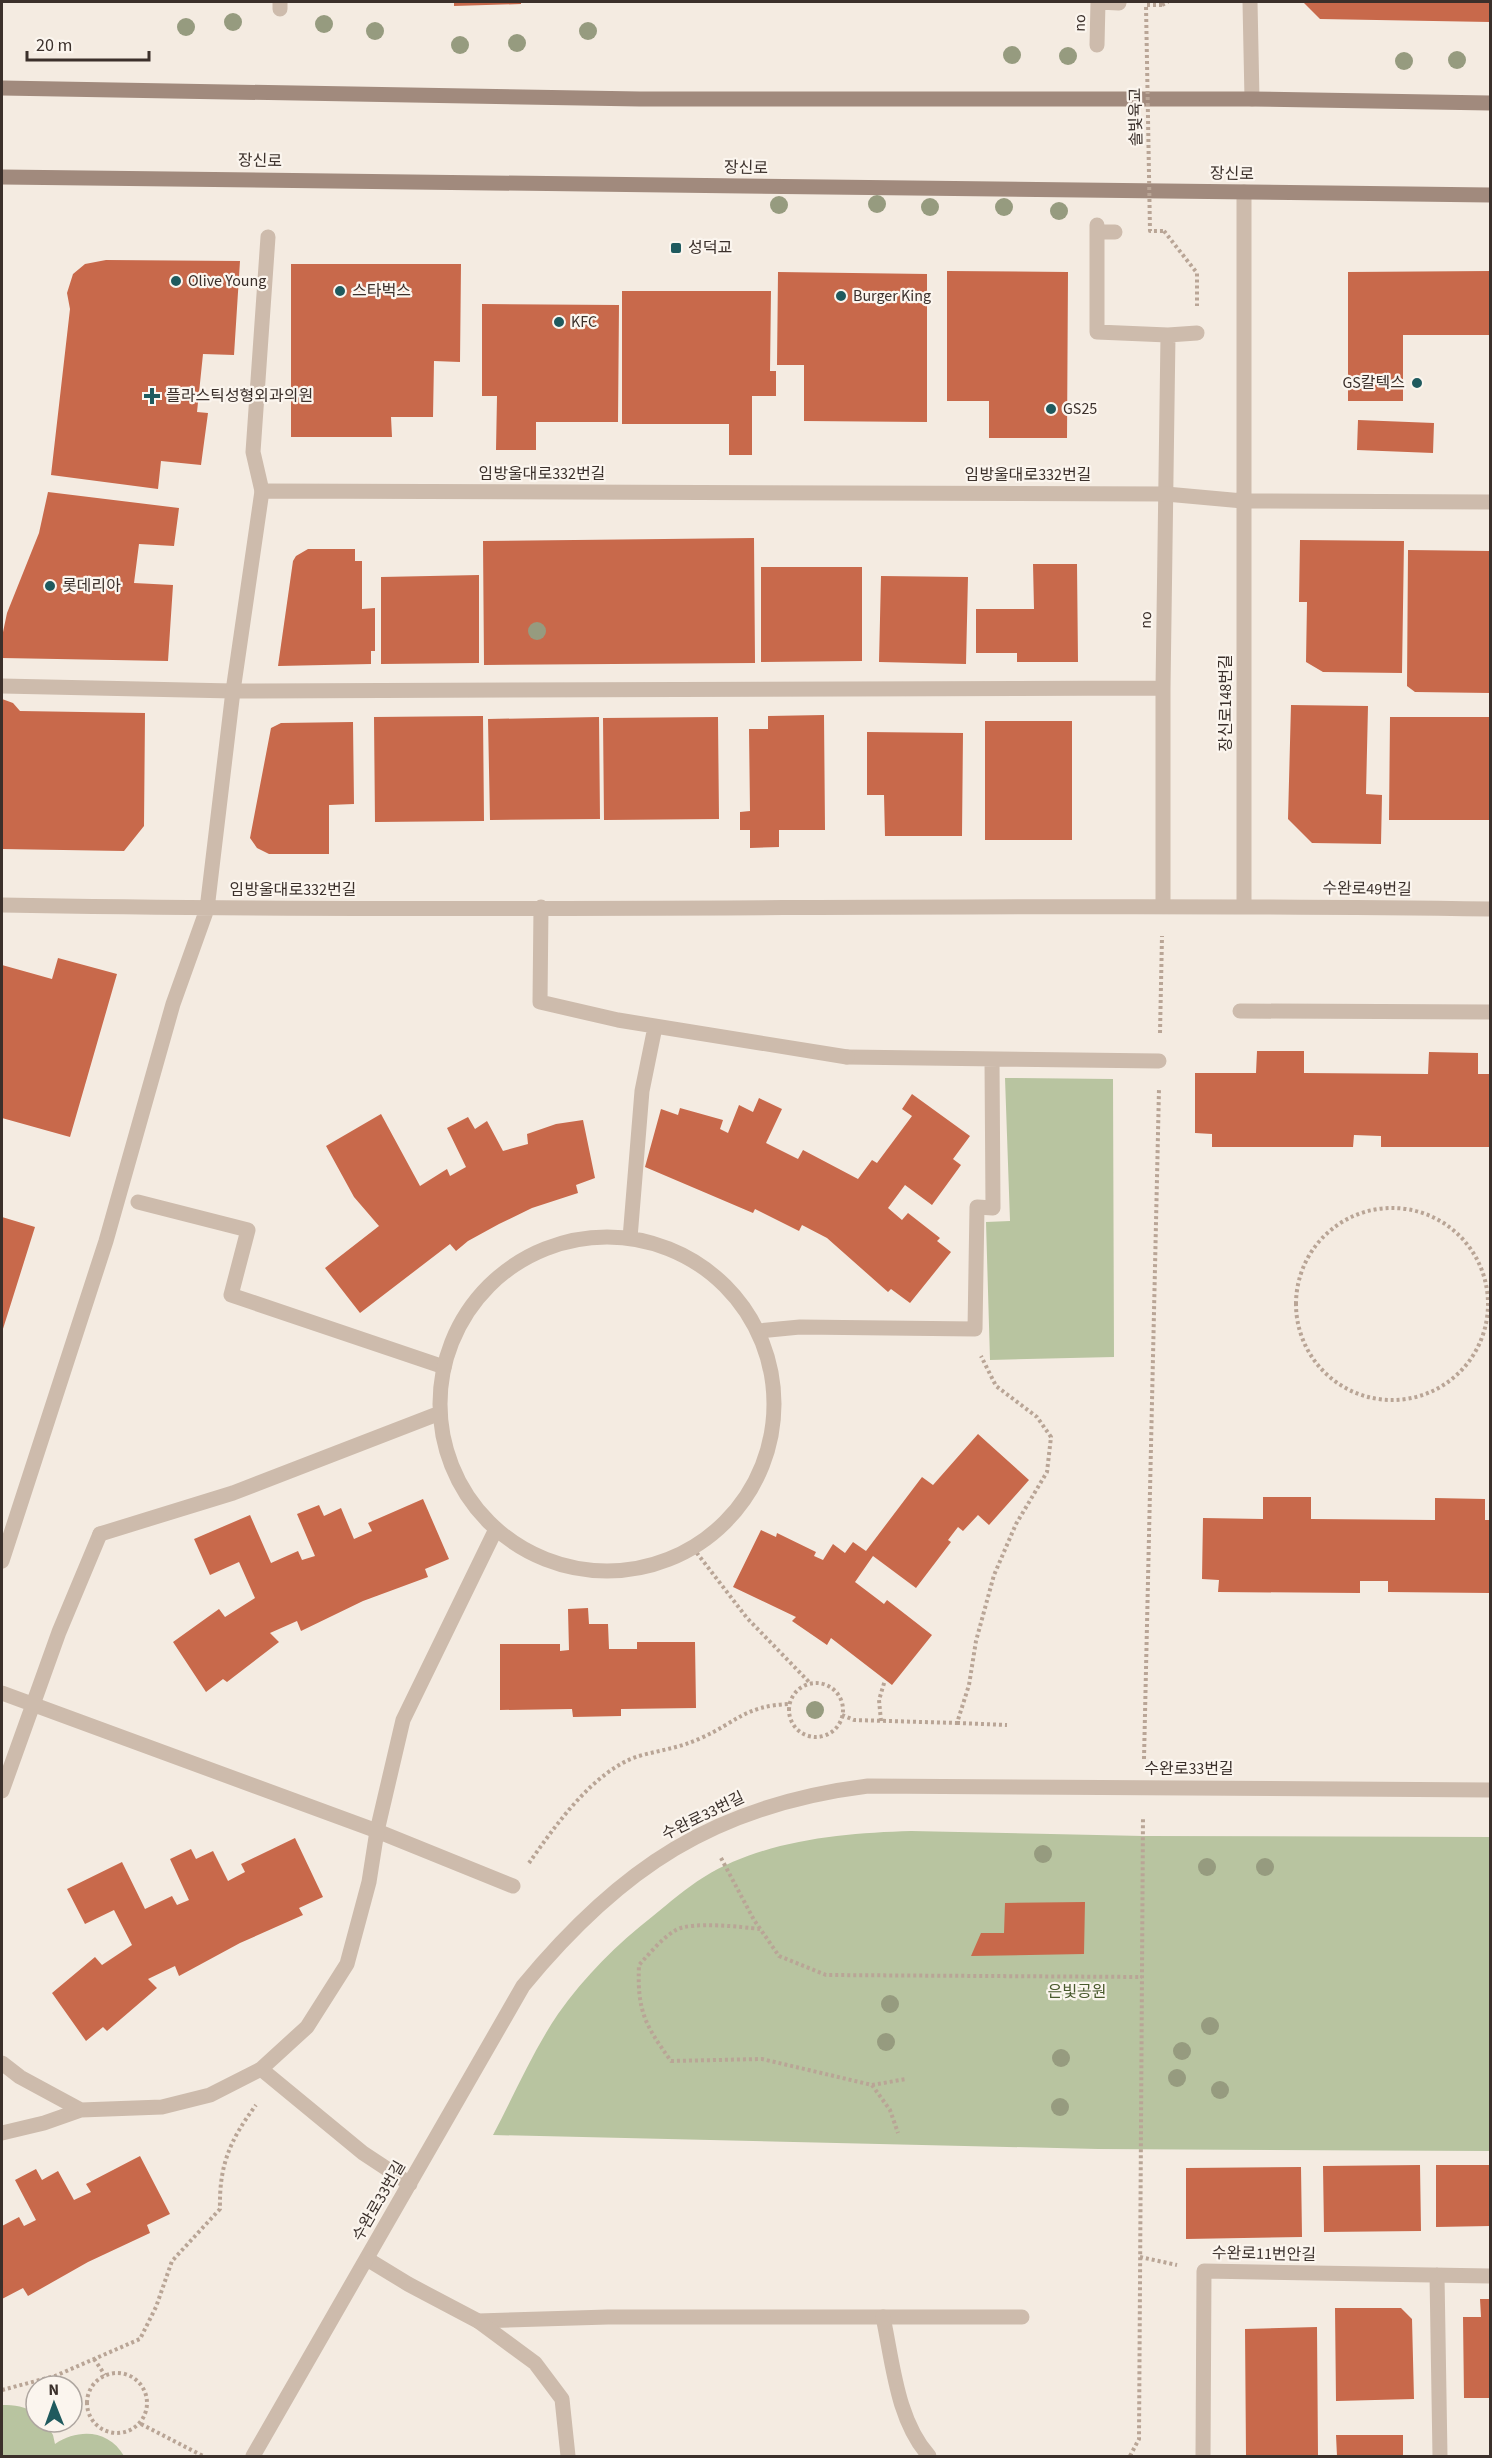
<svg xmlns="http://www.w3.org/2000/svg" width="1492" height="2458" font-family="'Source Sans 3','Noto Sans KR',sans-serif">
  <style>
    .green { fill: #b8c4a0 }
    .building { fill: #c8694b }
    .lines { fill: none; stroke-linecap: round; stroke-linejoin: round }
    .path { stroke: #b9a596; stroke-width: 4; stroke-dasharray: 3 3; stroke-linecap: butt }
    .service { stroke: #cdbbac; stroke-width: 15 }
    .pedestrian { stroke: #cdbbac; stroke-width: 15 }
    .minor { stroke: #cdbbac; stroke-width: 15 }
    .secondary { stroke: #a18a7d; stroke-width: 15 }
    .path-bridge { stroke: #b9a596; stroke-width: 4; stroke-dasharray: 3 3; stroke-linecap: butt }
    .tree { fill: #969b7f }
    .poi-dot { fill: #1f5a5e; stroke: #fbf5ee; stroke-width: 2 }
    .labels { text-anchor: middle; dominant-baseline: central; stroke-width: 4.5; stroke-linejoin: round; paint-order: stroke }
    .street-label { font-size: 16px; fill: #3b302b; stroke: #fbf5ee }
    .poi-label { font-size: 16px; fill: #3b302b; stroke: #fbf5ee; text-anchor: start }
    .park-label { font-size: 16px; fill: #4a5a2e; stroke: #fbf5ee }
  </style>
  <rect width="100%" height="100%" fill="#f4ebe1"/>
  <!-- green -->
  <path class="green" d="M1005,1078L1113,1079L1114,1357L990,1360L986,1222L1010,1221Z
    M911,1831L1143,1836L1490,1837V2151L1098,2149L493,2135C514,2095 533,2051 558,2014C585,1976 617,1944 653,1916C669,1903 686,1888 704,1877C764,1840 843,1833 911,1831Z
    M2,2405C14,2405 26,2406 36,2414V2422H45L53,2435L55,2444C79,2428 109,2430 124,2456H2Z"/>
  <!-- building -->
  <path class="building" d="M454,2H521V4L454,6Z
    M1303,2H1490V22L1320,19Z
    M106,260L240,261L234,355L203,354L197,412L208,413L201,465L161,461L158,489L51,475L70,309L67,293L73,274L85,264Z
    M291,264H461L460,362L434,361L433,417H391L392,437H291Z
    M947,271L1068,272L1067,438H989V401H947Z
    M1490,271V335H1403V401H1348V272Z
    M778,272L927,274V422L804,421V365H777Z
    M622,291H771L770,371H776V396H752V455H729V424H622Z
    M482,304L619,305L618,422H536V450H496L497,396H482Z
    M1358,420L1434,423L1433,453L1357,450Z
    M48,492L179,508L174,546L139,544L134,583L173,585L168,661L2,658V637L7,613L39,533Z
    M754,538L755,663L484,665L483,541Z
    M1300,540L1404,541L1402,673L1323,672L1306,662L1307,602H1299Z
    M308,549H355V561H362V609L375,608V651H371V664L278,666L293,561L296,556Z
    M1408,550L1490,551V693L1415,692L1407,686Z
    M1033,564H1077L1078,662H1017V653H976V609H1034Z
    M761,567H862V661L761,662Z
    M479,575V663L381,664V577Z
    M881,576L968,577L966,664L879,662Z
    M2,699L13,703L20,711L145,713L144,826L124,851L2,849Z
    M1291,705L1368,706L1366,794L1382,795L1381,844L1312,843L1288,819Z
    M824,715L825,830H779V847L750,848V830H740V812L750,811L749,729H768V716Z
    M483,716L484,821L375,822L374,717Z
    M599,717L600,819L490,820L488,719Z
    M718,717L719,819L604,820L603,718Z
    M1390,717H1490V820H1389Z
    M985,721H1072V840H985Z
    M353,722L354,804L329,805V854H269L257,848L250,838L271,728L281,723Z
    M867,732L963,733L962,836H885L884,795H867Z
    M58,958L117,974L70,1137L2,1118V965L52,979Z
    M1257,1051H1304V1073L1428,1074L1429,1052L1478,1053V1074H1490V1147H1381V1136L1354,1135L1353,1147H1212V1134L1195,1133V1073H1256Z
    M912,1094L970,1136L953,1159L961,1165L932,1205L905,1185L888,1208L902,1220L908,1213L940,1238L937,1241L951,1252L910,1303L891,1289L888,1292L827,1238L802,1225L799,1231L755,1209L753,1213L645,1167L661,1109L678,1115L680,1108L723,1120L720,1129L728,1133L739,1105L753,1112L759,1098L782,1109L766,1143L798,1159L803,1150L858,1179L872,1160L877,1163L912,1116L902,1109Z
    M381,1114L420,1186L447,1169L450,1176L466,1167L447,1128L468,1117L475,1129L487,1121L503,1151L528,1144L527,1134L556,1124L583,1120L595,1178L576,1185L578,1193L532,1208L499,1224L468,1241L456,1251L450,1244L360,1313L325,1268L379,1226L354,1197L326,1146Z
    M2,1217L35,1227L2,1332Z
    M978,1434L1029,1480L989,1525L978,1515L963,1531L958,1527L948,1540L951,1542L916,1588L873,1556L855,1582L884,1604L887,1600L932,1635L892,1685L831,1638L827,1645L792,1621L796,1617L733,1587L761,1530L776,1537L777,1533L816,1552L814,1556L823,1560L833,1544L845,1553L853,1542L866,1551L922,1477L933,1485Z
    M1263,1497H1311V1519L1435,1520V1498L1485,1499V1520H1490V1593L1388,1592V1581H1360V1593L1218,1592L1219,1580L1202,1579L1203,1518L1263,1519Z
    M423,1499L449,1559L425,1569L428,1577L363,1601L301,1631L297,1621L270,1633L279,1642L227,1682L223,1679L206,1692L173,1642L219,1609L225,1617L255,1598L239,1562L210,1575L194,1539L250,1515L271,1563L298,1551L302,1560L315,1556L297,1514L319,1505L324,1516L341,1508L354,1539L372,1531L368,1523Z
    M588,1608L589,1624H608L609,1649H637V1642H695L696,1708L621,1709V1716L573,1717L572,1709L500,1710V1644H560V1651L569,1650L568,1609Z
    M295,1838L323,1897L299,1908L303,1915L240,1943L179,1976L175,1966L148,1979L157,1988L107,2031L103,2027L86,2041L52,1993L95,1957L102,1965L132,1945L114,1910L85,1924L67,1889L122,1862L145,1909L172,1896L177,1905L189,1900L170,1859L191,1849L196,1859L213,1851L228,1881L245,1872L241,1864Z
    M1085,1902L1084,1954L971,1956L981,1933H1004L1005,1903Z
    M140,2156L170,2214L147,2225L150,2233L88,2262L28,2296L23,2288L2,2299V2226L19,2217L24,2226L36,2220L15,2180L36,2169L42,2180L58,2171L74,2200L91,2192L86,2184Z
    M1420,2165L1421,2231L1324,2232L1323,2166Z
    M1436,2165H1490V2226L1436,2227Z
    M1301,2167L1302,2237L1186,2239V2168Z
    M1480,2299H1490V2398H1464L1463,2317H1481Z
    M1335,2308H1401L1412,2319L1414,2399L1336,2401Z
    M1317,2327L1318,2456H1246L1245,2329Z
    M1336,2435H1403V2456H1337Z"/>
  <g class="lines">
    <!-- path -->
    <path class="path" d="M1162,5L1168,2
      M1164,231L1197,273V306
      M1160,1033L1162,936
      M1296 1304a96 96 0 1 1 192 0a96 96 0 1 1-192 0Z
      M693,1548L747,1618L810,1683
      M789 1710a27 27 0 1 1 54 0a27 27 0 1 1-54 0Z
      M842,1715L854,1720L957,1723L969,1685L976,1641L994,1575L1016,1524L1047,1472L1051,1437L1037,1417L996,1386L981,1356
      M881,1721L879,1700L885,1680
      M957,1723L1007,1725
      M1144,1759L1159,1089
      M721,1858L754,1920L779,1956L826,1975L1142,1977
      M529,1863C555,1826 594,1770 639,1756C660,1750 680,1748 701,1738C737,1722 744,1706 789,1704
      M760,1929C742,1927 691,1921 676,1930C662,1938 650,1953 639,1965C637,2011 645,2025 671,2061L762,2059L872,2085L890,2110L898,2133
      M872,2085L906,2079
      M1140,2257L1177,2265
      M94,2359L105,2375
      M87 2403a30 30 0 1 1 60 0a30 30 0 1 1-60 0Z
      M2,2390L55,2376L140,2339L156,2307L172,2261L220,2209C219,2165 230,2140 256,2105
      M141,2424L203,2456
      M1130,2456L1139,2439L1143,1817"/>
    <!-- service -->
    <path class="service" d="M367,2259L408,2284L478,2321L608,2317H1022"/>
    <!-- pedestrian -->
    <path class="pedestrian" d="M1098,2L1119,3
      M280,9V2
      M1097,45L1098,2
      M1097,225V332L1168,335L1197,333
      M1097,232H1115
      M262,491L253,452L268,237
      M2,686L233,691L1163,688
      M1163,905V688L1168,335
      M847,1057L1159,1061
      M138,1202L248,1230L231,1295L444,1367
      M758,1331L800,1327L975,1329L977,1207L993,1208L992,1060
      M2,1693L377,1831L513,1886
      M2,1791L59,1632L100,1534"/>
    <!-- minor -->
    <path class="minor" d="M1250,2L1252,99
      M2,905C498,914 994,902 1490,909
      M1244,905V192
      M541,907L540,1002L618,1020L847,1057
      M1240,1011L1490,1012
      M440 1404a167 167 0 1 1 334 0a167 167 0 1 1-334 0Z
      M630,1238L642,1091L655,1027
      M100,1534L233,1493L440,1413
      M2,1561L106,1241L173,1004L207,909L233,691L262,491L1166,494L1243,501L1490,502
      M2,2063L20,2077L81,2110L162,2107L210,2095L261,2069L363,2153L410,2184
      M261,2069L307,2027L347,1964L369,1882L377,1831L403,1720L496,1529
      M2,2133L44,2123L81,2110
      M1437,2275L1440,2456
      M883,2317C893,2364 897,2420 929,2456
      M478,2321L535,2363L562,2399L568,2456
      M253,2456L523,1986C620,1868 715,1805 868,1786L1490,1790
      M1203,2456L1204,2271L1490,2276"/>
    <!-- secondary -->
    <path class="secondary" d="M2,88L640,99H1252L1490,103
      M2,177L1490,195"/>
    <!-- path-bridge -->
    <path class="path-bridge" d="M1162,5H1146L1150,231H1164"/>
  </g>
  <!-- trees -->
  <g class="tree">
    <circle cx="233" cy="22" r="9"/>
    <circle cx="324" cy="24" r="9"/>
    <circle cx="186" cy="27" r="9"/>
    <circle cx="375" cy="31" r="9"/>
    <circle cx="588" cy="31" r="9"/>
    <circle cx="517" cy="43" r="9"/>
    <circle cx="460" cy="45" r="9"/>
    <circle cx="1012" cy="55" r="9"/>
    <circle cx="1068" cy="56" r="9"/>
    <circle cx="1457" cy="60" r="9"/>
    <circle cx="1404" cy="61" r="9"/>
    <circle cx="877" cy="204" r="9"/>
    <circle cx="779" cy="205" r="9"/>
    <circle cx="930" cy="207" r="9"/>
    <circle cx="1004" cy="207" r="9"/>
    <circle cx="1059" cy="211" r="9"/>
    <circle cx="537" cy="631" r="9"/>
    <circle cx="815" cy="1710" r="9"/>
    <circle cx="1043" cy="1854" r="9"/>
    <circle cx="1207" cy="1867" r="9"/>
    <circle cx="1265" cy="1867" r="9"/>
    <circle cx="890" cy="2004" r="9"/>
    <circle cx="1210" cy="2026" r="9"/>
    <circle cx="886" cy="2042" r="9"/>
    <circle cx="1182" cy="2051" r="9"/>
    <circle cx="1061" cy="2058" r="9"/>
    <circle cx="1177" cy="2078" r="9"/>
    <circle cx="1220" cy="2090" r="9"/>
    <circle cx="1060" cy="2107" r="9"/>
  </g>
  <!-- markers -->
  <g class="poi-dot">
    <rect x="670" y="242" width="12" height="12" rx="3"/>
    <circle cx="176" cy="281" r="6"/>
    <circle cx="340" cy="291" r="6"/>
    <circle cx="841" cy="296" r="6"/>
    <circle cx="559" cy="322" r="6"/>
    <circle cx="1417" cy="383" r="6"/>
    <path d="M149 387h6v6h6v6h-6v6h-6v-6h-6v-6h6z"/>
    <circle cx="1051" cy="409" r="6"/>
    <circle cx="50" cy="586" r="6"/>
  </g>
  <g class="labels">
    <!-- street labels -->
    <g class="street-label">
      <text transform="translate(1080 23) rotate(-89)">no</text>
      <text transform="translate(1136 117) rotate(-91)">솔빛육교</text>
      <text transform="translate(260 161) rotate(1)">장신로</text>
      <text transform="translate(746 168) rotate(1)">장신로</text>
      <text transform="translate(1232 174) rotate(1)">장신로</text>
      <text x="542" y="474">임방울대로332번길</text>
      <text x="1028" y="475">임방울대로332번길</text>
      <text transform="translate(1146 620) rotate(-89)">no</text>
      <text transform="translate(1226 703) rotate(-90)">장신로148번길</text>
      <text transform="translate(1367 889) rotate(1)">수완로49번길</text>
      <text x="293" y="890">임방울대로332번길</text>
      <text x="1189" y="1769">수완로33번길</text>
      <text transform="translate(703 1816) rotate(-26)">수완로33번길</text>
      <text transform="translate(379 2201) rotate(-60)">수완로33번길</text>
      <text transform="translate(1264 2254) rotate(1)">수완로11번안길</text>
    </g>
    <!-- poi labels -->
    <g class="poi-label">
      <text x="688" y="248">성덕교</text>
      <text x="188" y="281">Olive Young</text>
      <text x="352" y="291">스타벅스</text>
      <text x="853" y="296">Burger King</text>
      <text x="571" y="322">KFC</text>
      <text x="1405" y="383" text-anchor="end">GS칼텍스</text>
      <text x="166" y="396">플라스틱성형외과의원</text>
      <text x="1063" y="409">GS25</text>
      <text x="62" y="586">롯데리아</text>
    </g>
    <!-- park labels -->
    <g class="park-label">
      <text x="1077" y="1992">은빛공원</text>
    </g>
  </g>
  <!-- border -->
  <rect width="1492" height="2458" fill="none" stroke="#3b302b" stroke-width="6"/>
  <!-- north arrow -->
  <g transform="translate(54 2404) rotate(359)"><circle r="28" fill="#fbf5ee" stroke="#aea6a0" stroke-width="1.5"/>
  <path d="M0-4.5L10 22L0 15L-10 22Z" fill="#1f5a5e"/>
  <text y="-9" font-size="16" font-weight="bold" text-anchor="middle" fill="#3b302b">N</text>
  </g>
  <!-- scale -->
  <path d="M27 51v9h122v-9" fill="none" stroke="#3b302b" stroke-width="3"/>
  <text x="36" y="51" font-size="18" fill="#3b302b" stroke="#fbf5ee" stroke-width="4.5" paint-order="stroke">20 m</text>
</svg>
